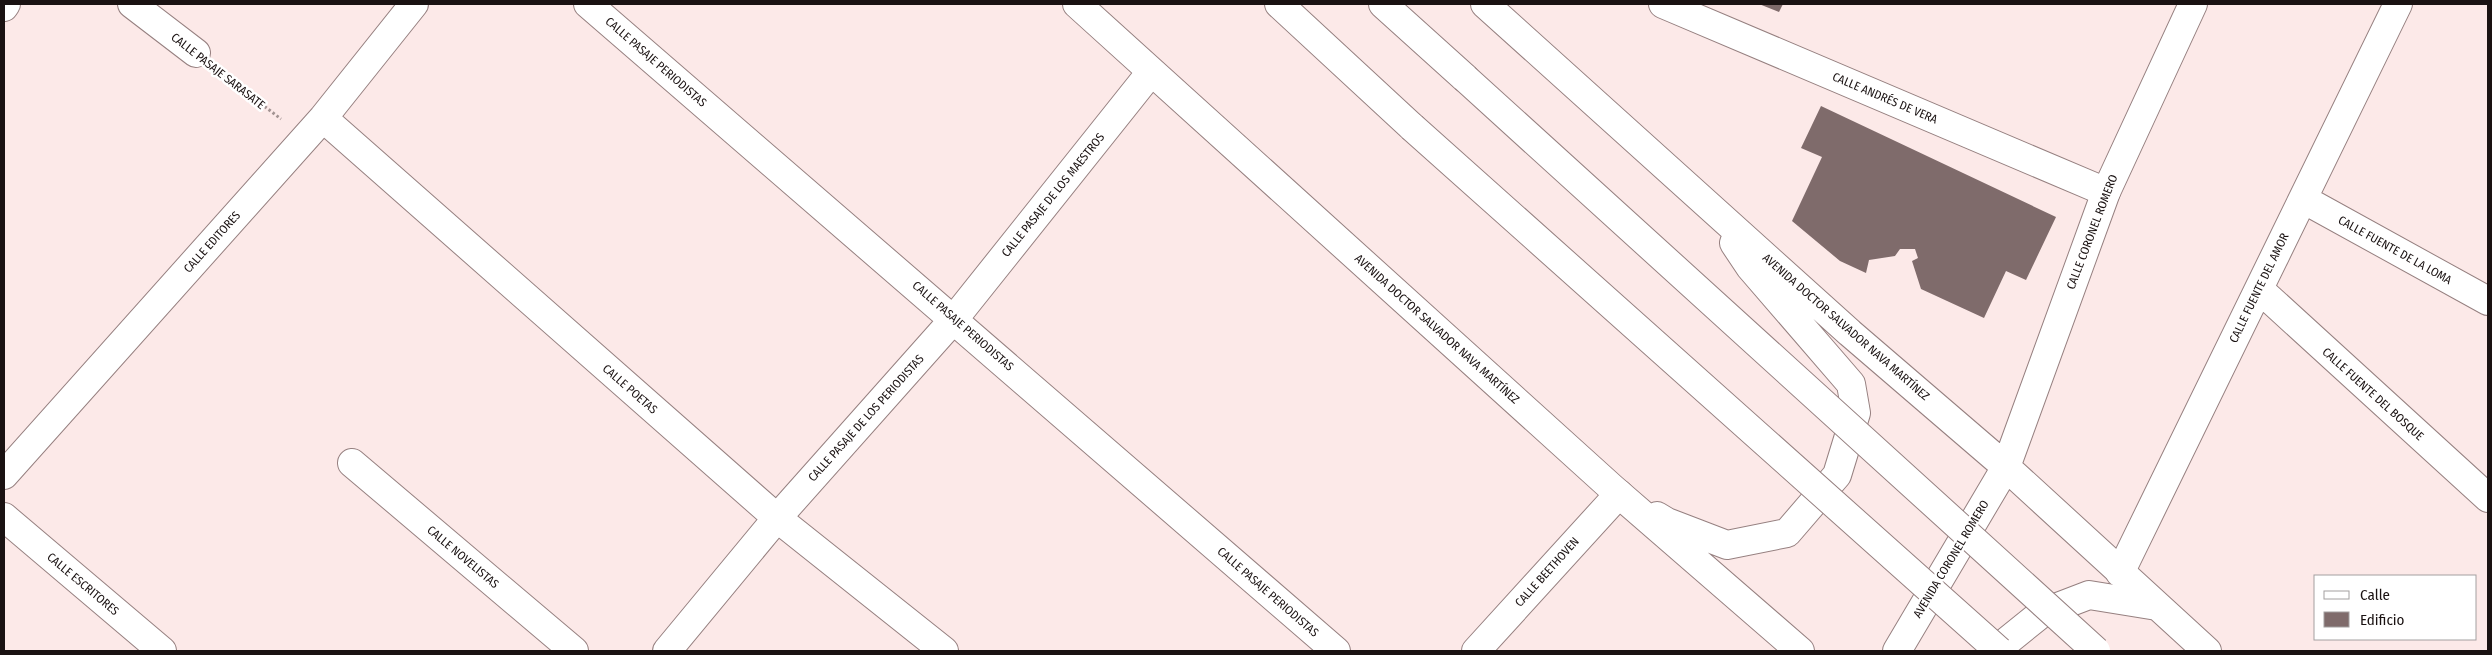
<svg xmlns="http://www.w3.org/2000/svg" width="2492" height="655" font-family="'Fira Sans Condensed',sans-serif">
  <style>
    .building { fill: #7f6b6b }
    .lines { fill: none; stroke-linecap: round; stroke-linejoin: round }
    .minor-casing { stroke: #968080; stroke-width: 30 }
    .major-casing { stroke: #968080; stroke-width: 30 }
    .highway-casing { stroke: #968080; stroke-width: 30 }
    .path { stroke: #a29392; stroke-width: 3; stroke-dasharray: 2.5 2.5; stroke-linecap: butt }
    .minor { stroke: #fff; stroke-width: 28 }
    .major { stroke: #fff; stroke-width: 28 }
    .highway { stroke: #fff; stroke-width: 28 }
    .highway-bridge-casing { stroke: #968080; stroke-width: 30; stroke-linecap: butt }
    .highway-bridge { stroke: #fff; stroke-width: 28 }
    .labels { text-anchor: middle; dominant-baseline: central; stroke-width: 5; stroke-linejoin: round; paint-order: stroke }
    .street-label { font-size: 12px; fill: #1a1212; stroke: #fff }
  </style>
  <rect width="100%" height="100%" fill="#fce9e8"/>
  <!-- building -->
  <path class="building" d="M1759,4H1783L1779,12Z
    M1821,106L2056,217L2026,280L2006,271L1984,318L1921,289L1912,261L1918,258L1915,249H1900L1895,256L1869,260L1866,273L1840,261L1792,221L1822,157L1801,148Z"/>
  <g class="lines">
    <defs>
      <path id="minor" d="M132,4L196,53
        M588,4L1336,651
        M1663,4L2106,192
        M4,7L6,4
        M323,118L777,518L944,651
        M2303,199L2488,301
        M2259,289L2488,498
        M352,463L574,651
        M4,475L323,118L414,4
        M4,517L162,651
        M2120,573L2398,4
        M667,651L777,518L954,319L1151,72
        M1476,651L1619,494"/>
      <path id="major" d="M1077,4L1612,488L1800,651
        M1485,4L1850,333L2006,467L2207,651
        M1657,516L1667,522L1727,545L1787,533L1837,475L1856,413L1851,384L1750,267L1734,243
        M1897,651L2006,467L2106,192L2193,4
        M1999,651L2006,642L2042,613L2089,595L2157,606"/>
      <path id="highway" d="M1279,4L1412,127
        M1383,4L1465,78"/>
    </defs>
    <!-- minor casing -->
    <use href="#minor" class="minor-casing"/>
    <!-- major casing -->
    <use href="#major" class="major-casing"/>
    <!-- highway casing -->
    <use href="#highway" class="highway-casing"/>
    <!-- path -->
    <path class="path" d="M221,73L281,119"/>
    <!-- minor -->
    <use href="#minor" class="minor"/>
    <!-- major -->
    <use href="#major" class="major"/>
    <!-- highway -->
    <use href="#highway" class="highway"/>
    <defs>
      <path id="highway-bridge" d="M1465,78L2096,651
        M1412,127L1999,651"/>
    </defs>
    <!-- highway-bridge casing -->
    <use href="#highway-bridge" class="highway-bridge-casing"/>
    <!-- highway-bridge -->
    <use href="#highway-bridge" class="highway-bridge"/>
  </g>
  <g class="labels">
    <!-- street labels -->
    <g class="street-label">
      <text transform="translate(656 62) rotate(41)">CALLE PASAJE PERIODISTAS</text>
      <text transform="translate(218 71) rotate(38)">CALLE PASAJE SARASATE</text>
      <text transform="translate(1885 98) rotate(23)">CALLE ANDRÉS DE VERA</text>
      <text transform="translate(1053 195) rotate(-51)">CALLE PASAJE DE LOS MAESTROS</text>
      <text transform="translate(2092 232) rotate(-69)">CALLE CORONEL ROMERO</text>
      <text transform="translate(212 242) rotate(-48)">CALLE EDITORES</text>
      <text transform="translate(2395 250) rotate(29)">CALLE FUENTE DE LA LOMA</text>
      <text transform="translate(2259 288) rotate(-64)">CALLE FUENTE DEL AMOR</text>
      <text transform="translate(963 326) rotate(41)">CALLE PASAJE PERIODISTAS</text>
      <text transform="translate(1846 327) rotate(41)">AVENIDA DOCTOR SALVADOR NAVA MARTÍNEZ</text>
      <text transform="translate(1437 329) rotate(42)">AVENIDA DOCTOR SALVADOR NAVA MARTÍNEZ</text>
      <text transform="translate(630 389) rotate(41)">CALLE POETAS</text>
      <text transform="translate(2373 394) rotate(42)">CALLE FUENTE DEL BOSQUE</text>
      <text transform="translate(866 418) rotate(-48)">CALLE PASAJE DE LOS PERIODISTAS</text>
      <text transform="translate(463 557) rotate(40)">CALLE NOVELISTAS</text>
      <text transform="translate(1951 559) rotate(-59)">AVENIDA CORONEL ROMERO</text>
      <text transform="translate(1547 572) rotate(-48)">CALLE BEETHOVEN</text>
      <text transform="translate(83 584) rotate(40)">CALLE ESCRITORES</text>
      <text transform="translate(1268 592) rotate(41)">CALLE PASAJE PERIODISTAS</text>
    </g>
  </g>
  <!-- border -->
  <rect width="2492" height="655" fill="none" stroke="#1a1212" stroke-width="10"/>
  <!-- legend -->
  <rect x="2314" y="575" width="162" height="65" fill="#ffffff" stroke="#a3a0a0"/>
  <rect x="2324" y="591" width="25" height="8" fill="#ffffff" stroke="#a3a0a0"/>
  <text x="2360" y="600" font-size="15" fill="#1a1212">Calle</text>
  <rect x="2324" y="612" width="25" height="15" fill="#7f6b6b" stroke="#a3a0a0"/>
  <text x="2360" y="625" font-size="15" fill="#1a1212">Edificio</text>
</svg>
